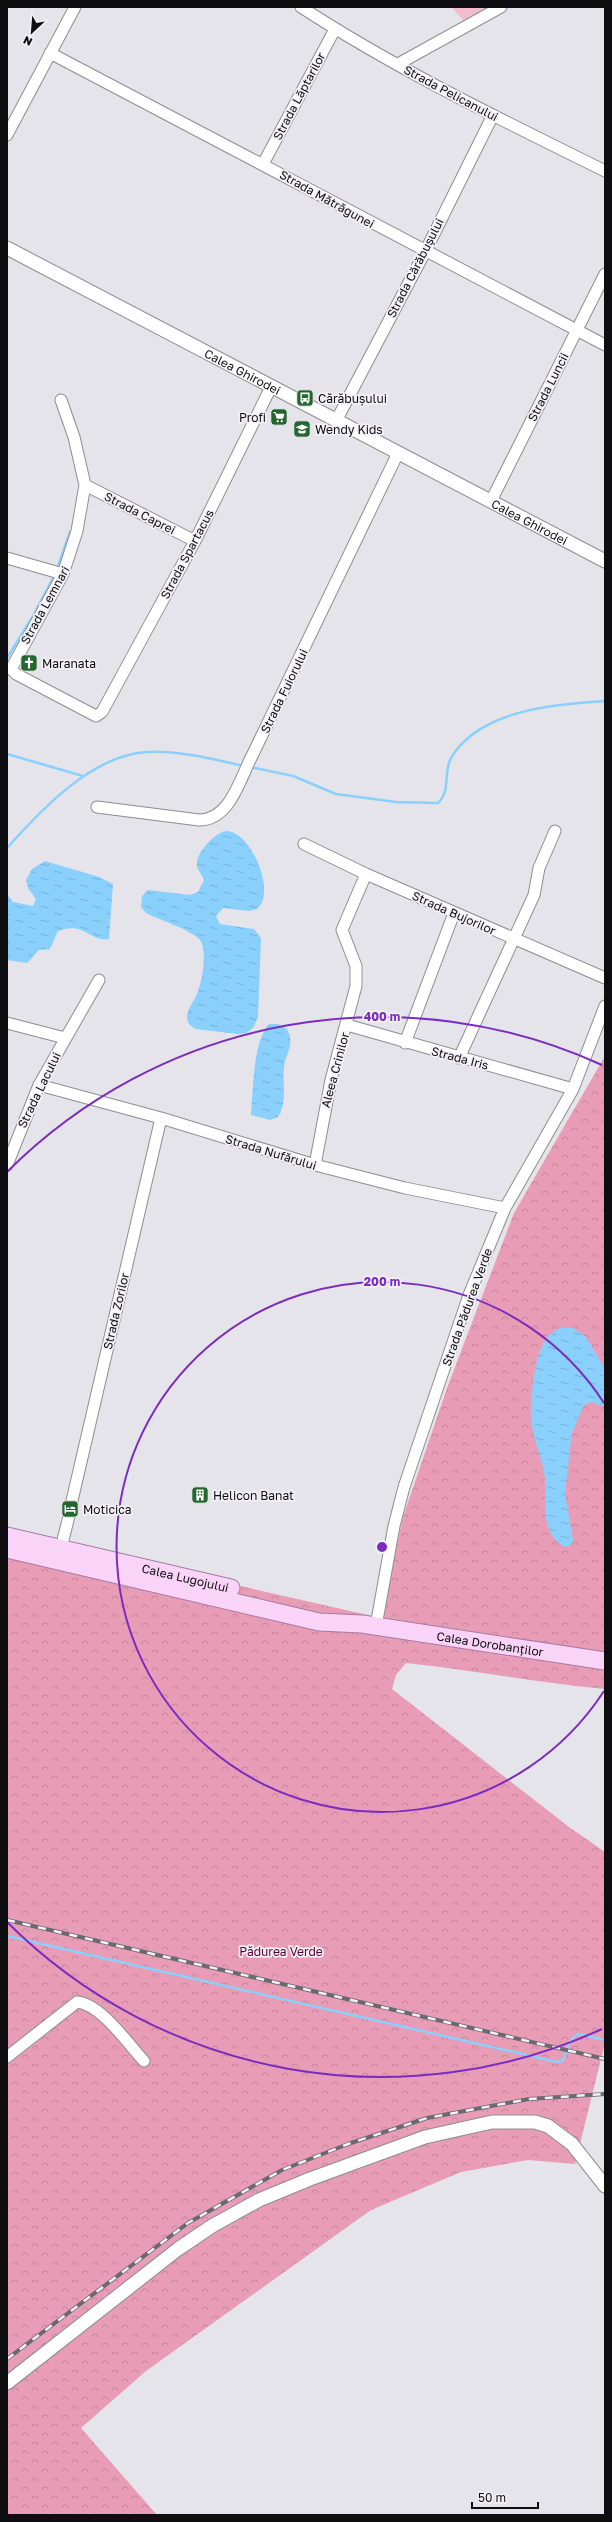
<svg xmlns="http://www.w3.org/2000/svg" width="612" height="2522" font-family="'Golos Text',sans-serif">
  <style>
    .forest { fill: url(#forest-crowns) }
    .park { fill: #f3bcce }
    .water { fill: url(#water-ripples) }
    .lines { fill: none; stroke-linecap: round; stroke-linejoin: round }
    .stream { stroke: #8ad0fd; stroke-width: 2.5 }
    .minor-casing { stroke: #8e8d92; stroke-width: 13 }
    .tertiary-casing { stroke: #8e8d92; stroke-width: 15 }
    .primary-casing { stroke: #a57ca4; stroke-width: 19 }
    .minor { stroke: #fff; stroke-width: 11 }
    .tertiary { stroke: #fff; stroke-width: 13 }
    .primary { stroke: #fad4f8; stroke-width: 17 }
    .rail-casing { stroke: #6a696d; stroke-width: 4 }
    .rail { stroke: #f3f1f7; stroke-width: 2.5; stroke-dasharray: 8; stroke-linecap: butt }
    .ring { fill: none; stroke: #7b2cbf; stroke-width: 2 }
    .labels { text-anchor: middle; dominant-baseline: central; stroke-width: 3.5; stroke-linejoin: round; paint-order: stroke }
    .street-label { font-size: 12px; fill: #0e0e10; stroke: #f3f1f7 }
    .poi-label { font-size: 12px; fill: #0e0e10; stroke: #f3f1f7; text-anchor: start }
    .park-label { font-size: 12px; fill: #5a002e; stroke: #f3f1f7 }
    .centre { fill: #7b2cbf; stroke: #f3f1f7; stroke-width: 2 }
    .ring-label { font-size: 12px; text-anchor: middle; font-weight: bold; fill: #7b2cbf; stroke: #f3f1f7; stroke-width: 3.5; stroke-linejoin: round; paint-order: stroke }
  </style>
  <defs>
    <pattern id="forest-crowns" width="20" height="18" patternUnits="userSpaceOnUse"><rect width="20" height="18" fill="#e89cb6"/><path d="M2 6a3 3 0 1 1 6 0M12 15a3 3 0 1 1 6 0" fill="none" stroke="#c6859b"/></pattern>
    <pattern id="water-ripples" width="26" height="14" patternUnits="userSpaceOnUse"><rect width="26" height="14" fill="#8ad0fd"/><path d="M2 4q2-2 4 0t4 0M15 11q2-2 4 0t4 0" fill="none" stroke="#76b1d8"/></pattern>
  </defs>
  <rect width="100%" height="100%" fill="#e5e4ea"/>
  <!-- forest -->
  <path class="forest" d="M605,1056V1689C538,1683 473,1670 406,1663L396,1675L392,1689L569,1827L605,1852V2043L575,2164L528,2160L461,2172L371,2210L146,2371L81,2428L157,2515H7V1533L381,1618L403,1517L447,1388L514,1213Z"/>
  <!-- park -->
  <path class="park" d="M455,7H492L465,22L453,9Z"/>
  <!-- water -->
  <path class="water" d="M227,831C251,832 277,892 257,909L249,911L223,908L216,916L220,924L254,929L261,938L258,1017L253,1028L246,1033L238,1034L195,1029L189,1024C183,1013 193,1004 197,994C202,982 209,947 198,938C184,927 162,921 146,913L141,907L142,896L148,890L190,895L198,892L204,880C202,874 196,869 197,863C197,852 216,831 227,831Z
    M45,861L99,877L113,884L109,939C89,942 85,921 58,931L50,949L39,950L27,963L7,960V894L13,902L33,906L36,899L28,888L26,880L32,869Z
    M269,1024H278L287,1029C296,1047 285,1052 284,1068C282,1086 288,1100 278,1117L270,1120L251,1115C253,1091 253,1041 269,1024Z
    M561,1327L573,1328L586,1337L605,1369V1407L591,1402L584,1405L572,1433L565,1493L573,1540L571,1545L565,1547C536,1531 549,1497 544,1472C541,1456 534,1441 532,1425C529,1405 534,1352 548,1336C551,1333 557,1330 561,1327Z"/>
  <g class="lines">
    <!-- stream -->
    <path class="stream" d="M58,566L70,532
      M7,658L33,616L54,576
      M7,754L83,776
      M250,767L293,776L336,794L396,802L438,803C451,791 443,773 451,758C479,710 555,704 605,701
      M7,848C41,810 92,755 147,752C177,750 214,759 243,766
      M7,1936L557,2062L562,2061C569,2050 566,2041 578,2034L605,2040"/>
    <defs>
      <path id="minor" d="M301,7C398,70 502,120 605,171
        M50,53L605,345
        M398,64L501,7
        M7,135L75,7
        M263,164L335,29
        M61,400L74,437L85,485L77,531L63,574L11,669L16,674L96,716L102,712L195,541L271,387
        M336,421L425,252L493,115
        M85,485L195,541
        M491,501L605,274
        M7,558L63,574
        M97,807L199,820C229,820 239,782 250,760L398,453
        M304,844L366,874L605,978
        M7,1023L65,1038
        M347,1025L573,1089
        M405,1043L454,913
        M459,1058L534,895L539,868L555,831
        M39,1085L161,1118L315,1165L405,1188L505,1208
        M7,1165L39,1085L99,980
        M315,1165L331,1080L356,986V966L342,930L366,874
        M71,1505L161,1118
        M61,1548L70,1512
        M376,1626L394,1526L404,1487L469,1295L505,1208L573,1089L605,1006
        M7,2057L77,2002C101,2004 128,2044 144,2061"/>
      <g id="tertiary">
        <path id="s1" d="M7,248L605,561"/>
        <path d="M7,2383L178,2249L212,2226L259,2200L310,2179L425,2137L492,2122H535L548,2126L572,2144L605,2186"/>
      </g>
      <g id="primary">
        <path id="s2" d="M7,1536L231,1588"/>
        <path id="s3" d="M7,1549L319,1622L362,1624L605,1661"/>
      </g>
    </defs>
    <!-- minor casing -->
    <use href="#minor" class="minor-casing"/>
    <!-- tertiary casing -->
    <use href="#tertiary" class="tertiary-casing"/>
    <!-- primary casing -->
    <use href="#primary" class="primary-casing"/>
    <!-- minor -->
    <use href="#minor" class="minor"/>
    <!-- tertiary -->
    <use href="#tertiary" class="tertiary"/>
    <!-- primary -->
    <use href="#primary" class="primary"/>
    <defs>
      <path id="rail" d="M7,1920L605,2059
        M7,2359L188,2223L282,2170L348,2144L427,2118L529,2099L605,2094"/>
    </defs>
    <!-- rail casing -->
    <use href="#rail" class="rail-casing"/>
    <!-- rail -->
    <use href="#rail" class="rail"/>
  </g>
  <!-- distance rings -->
  <g class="ring">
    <path d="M604 1691A265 265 0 1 1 604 1403"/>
    <path d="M602 2029A530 530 0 0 1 7 1922M7 1172A530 530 0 0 1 602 1065"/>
  </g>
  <!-- icons -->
  <defs>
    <symbol id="bus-square" viewBox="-11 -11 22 22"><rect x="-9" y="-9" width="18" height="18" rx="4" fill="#236630" stroke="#f3f1f7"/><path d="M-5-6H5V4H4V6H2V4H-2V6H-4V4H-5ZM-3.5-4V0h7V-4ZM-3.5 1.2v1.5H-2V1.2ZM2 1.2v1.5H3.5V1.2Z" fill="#fff"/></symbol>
    <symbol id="supermarket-square" viewBox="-11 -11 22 22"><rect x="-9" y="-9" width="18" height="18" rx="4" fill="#236630" stroke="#f3f1f7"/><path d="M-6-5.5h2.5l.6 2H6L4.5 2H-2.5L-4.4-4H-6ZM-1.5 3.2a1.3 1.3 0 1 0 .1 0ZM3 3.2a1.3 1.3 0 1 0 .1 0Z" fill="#fff"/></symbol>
    <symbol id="school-square" viewBox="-11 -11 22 22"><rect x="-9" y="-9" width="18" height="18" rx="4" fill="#236630" stroke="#f3f1f7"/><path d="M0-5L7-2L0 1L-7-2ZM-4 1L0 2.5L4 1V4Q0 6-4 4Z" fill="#fff"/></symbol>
    <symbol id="church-square" viewBox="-11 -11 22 22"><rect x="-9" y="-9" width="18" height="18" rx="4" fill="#236630" stroke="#f3f1f7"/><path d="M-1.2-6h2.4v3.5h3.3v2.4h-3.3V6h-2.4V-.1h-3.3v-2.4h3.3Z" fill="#fff"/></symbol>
    <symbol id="building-square" viewBox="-11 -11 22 22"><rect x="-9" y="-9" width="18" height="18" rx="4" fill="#236630" stroke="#f3f1f7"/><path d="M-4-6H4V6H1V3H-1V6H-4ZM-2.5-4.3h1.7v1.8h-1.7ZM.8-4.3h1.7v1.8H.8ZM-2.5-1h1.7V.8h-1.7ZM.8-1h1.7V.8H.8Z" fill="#fff"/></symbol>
    <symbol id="hotel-square" viewBox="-11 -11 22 22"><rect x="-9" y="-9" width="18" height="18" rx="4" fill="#236630" stroke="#f3f1f7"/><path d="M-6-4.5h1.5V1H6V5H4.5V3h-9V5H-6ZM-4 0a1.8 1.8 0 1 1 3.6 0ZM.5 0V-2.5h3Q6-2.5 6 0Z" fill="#fff"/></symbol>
  </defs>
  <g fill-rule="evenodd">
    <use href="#bus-square" x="295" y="388" width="20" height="20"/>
    <use href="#supermarket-square" x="269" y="407" width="20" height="20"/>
    <use href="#school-square" x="292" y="419" width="20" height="20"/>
    <use href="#church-square" x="19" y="653" width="20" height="20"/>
    <use href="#building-square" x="190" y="1485" width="20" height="20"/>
    <use href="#hotel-square" x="60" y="1499" width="20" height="20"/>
  </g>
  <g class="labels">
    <!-- street labels -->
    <g class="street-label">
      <text transform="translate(451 93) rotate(28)">Strada Pelicanului</text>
      <text transform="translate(299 96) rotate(-62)">Strada Lăptarilor</text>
      <text transform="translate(327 199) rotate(29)">Strada Mătrăgunei</text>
      <text transform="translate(415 268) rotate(-63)">Strada Cărăbușului</text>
      <text stroke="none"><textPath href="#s1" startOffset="266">Calea Ghirodei</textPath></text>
      <text transform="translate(548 387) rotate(-63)">Strada Luncii</text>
      <text transform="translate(140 513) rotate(27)">Strada Caprei</text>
      <text stroke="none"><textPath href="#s1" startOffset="590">Calea Ghirodei</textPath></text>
      <text transform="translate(187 554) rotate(-62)">Strada Spartacus</text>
      <text transform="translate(45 605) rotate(-61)">Strada Lemnari</text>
      <text transform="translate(284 691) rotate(-64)">Strada Fuiorului</text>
      <text transform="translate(454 913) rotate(24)">Strada Bujorilor</text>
      <text transform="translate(460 1058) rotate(15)">Strada Iris</text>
      <text transform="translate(335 1070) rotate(-75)">Aleea Crinilor</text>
      <text transform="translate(39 1090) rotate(-64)">Strada Lacului</text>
      <text transform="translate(271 1152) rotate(17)">Strada Nufărului</text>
      <text transform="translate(467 1307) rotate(-70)">Strada Pădurea Verde</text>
      <text transform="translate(116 1311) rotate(-77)">Strada Zorilor</text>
      <text stroke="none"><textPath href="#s2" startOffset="183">Calea Lugojului</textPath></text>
      <text stroke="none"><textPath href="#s3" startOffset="493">Calea Dorobanților</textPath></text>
    </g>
    <!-- poi labels -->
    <g class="poi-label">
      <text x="318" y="398">Cărăbușului</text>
      <text x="266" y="417" text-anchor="end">Profi</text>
      <text x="315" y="429">Wendy Kids</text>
      <text x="42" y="663">Maranata</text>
      <text x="213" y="1495">Helicon Banat</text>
      <text x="83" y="1509">Moticica</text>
    </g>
    <!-- park labels -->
    <g class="park-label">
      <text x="281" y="1951">Pădurea Verde</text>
    </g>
  </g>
  <circle cx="382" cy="1547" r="6" class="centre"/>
  <g class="ring-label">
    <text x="382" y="1021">400 m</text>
    <text x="382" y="1286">200 m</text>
  </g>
  <!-- border -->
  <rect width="612" height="2522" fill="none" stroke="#0e0e10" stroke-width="16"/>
  <!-- north arrow -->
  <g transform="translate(32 32) rotate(206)" stroke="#f3f1f7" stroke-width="3" paint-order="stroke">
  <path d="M0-3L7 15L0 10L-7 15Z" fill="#0e0e10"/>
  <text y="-6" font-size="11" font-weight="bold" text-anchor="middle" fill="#0e0e10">N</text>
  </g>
  <!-- scale -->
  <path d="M472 2502v6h66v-6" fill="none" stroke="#0e0e10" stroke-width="2"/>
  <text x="478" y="2502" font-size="12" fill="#0e0e10" stroke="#f3f1f7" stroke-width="3" paint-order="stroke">50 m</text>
</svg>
